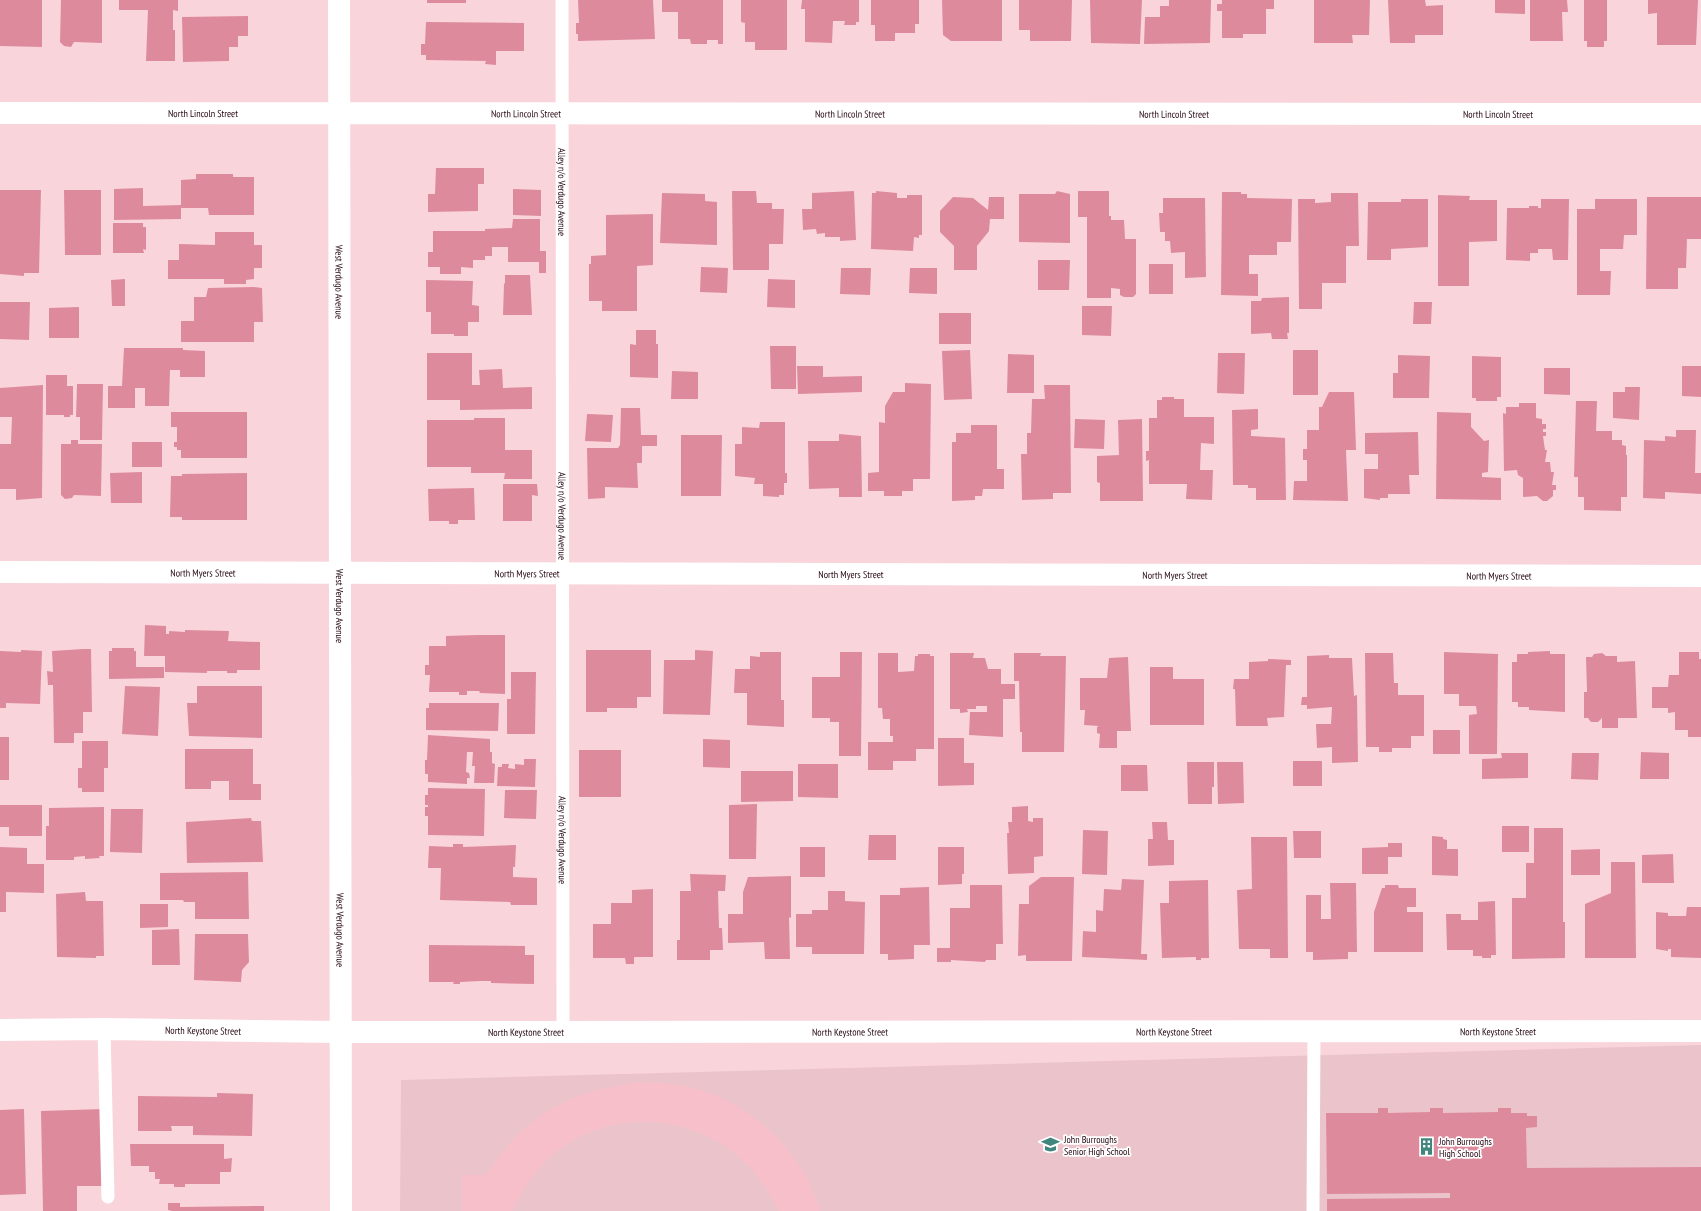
<svg xmlns="http://www.w3.org/2000/svg" width="1701" height="1211" font-family="'PT Sans Narrow',sans-serif">
  <style>
    .built { fill: #ebc4cb }
    .green { fill: #f7bfca }
    .building { fill: #de8a9d }
    .lines { fill: none; stroke-linecap: round; stroke-linejoin: round }
    .service { stroke: #fff; stroke-width: 13 }
    .minor { stroke: #fff; stroke-width: 22 }
    .tertiary { stroke: #fff; stroke-width: 22 }
    .secondary { stroke: #fff; stroke-width: 22 }
    .labels { text-anchor: middle; dominant-baseline: central; stroke-width: 3.5; stroke-linejoin: round; paint-order: stroke }
    .street-label { font-size: 10px; fill: #24060f; stroke: #fff }
    .poi-label { font-size: 10px; fill: #24060f; stroke: #fff; text-anchor: start }
  </style>
  <rect width="100%" height="100%" fill="#f9d5db"/>
  <!-- built -->
  <path class="built" d="M1701,1045V1211H400L401,1080Z"/>
  <!-- green -->
  <path class="green" d="M645,1082C664,1083 684,1084 703,1091C757,1109 805,1155 820,1211H778C728,1093 561,1091 513,1211H462V1175H486C525,1114 574,1088 645,1082Z"/>
  <!-- building -->
  <path class="building" d="M0,0H42V47L0,46Z
    M61,0H102V43L74,42L71,47L64,46L60,42Z
    M119,0H178V11L173,10V30H175V61H146L148,10H119Z
    M427,0H466V3H427Z
    M578,0H653L655,39L578,41V34H576V23H579Z
    M662,0H723V44H718V40H707V44H691L690,39H678V12H662Z
    M741,0H787V50H755V42H745V23L741,22Z
    M802,0H859V22H856V25H844L845,21H833L832,43L805,42V9H801Z
    M871,0H919V24H915V33H895V41H875V25H871Z
    M942,0H1002V41H951L943,35Z
    M1019,0H1072L1071,41H1030V30H1019Z
    M1090,0H1142L1140,44L1091,43Z
    M1169,0H1211L1210,43L1144,44L1145,17H1160V6H1169Z
    M1222,0H1274V9H1266V34H1243V38H1222V11H1217V4H1222Z
    M1314,0H1370L1369,35H1352L1353,43H1314Z
    M1388,0H1425L1426,6L1443,5V35H1415V43H1390Z
    M1495,0H1525V14L1495,13Z
    M1530,0H1567L1568,12H1562L1563,41H1530Z
    M1584,0H1607V41H1604V47H1587V41H1584Z
    M1648,0H1698L1696,45H1657V13L1648,14Z
    M248,16V36H238V47H229V61L183,62L182,17Z
    M426,22L524,23V51H496V65L485,64L486,61L426,60V55H421V44H425Z
    M436,168H484V184H478V211L428,212V194H435Z
    M196,174H233V177H254V215H209L208,208H181V219L114,220V189L143,188V206L181,205V180L196,179Z
    M513,189L541,190V216L513,215Z
    M0,190H41L39,273H24V276L0,274Z
    M64,190H101V255H65Z
    M732,191H756L757,203H772V209H784L783,244H769V270H733Z
    M854,191L856,240L840,241V237H825V233L817,234L816,229L803,230L802,209H812V193Z
    M876,191L897,193V198H907V195H922V235H919V238L914,237L913,251L871,249L872,193H876Z
    M1057,191L1070,194V243L1019,242V194H1055Z
    M1078,191H1109V216H1111V220H1124L1125,239H1136V294L1133,297H1124L1120,295V289L1111,288V298H1087V217H1078Z
    M1222,192H1241V194H1247V198L1292,199L1291,242H1277V255H1249V274H1258V296L1221,295Z
    M662,193L705,194V201L717,202V245L660,243Z
    M1331,193H1358L1359,246H1346V283H1322V309H1299L1298,199H1315V203L1331,202Z
    M1438,195L1470,196L1469,200H1497V241L1469,242V286H1438Z
    M953,197L973,198L988,210L989,197H1004V219H990L989,231L977,246V270H954V246L940,232V211Z
    M1647,197H1701V239H1687L1686,268H1678V289H1646Z
    M1163,198H1205L1206,277L1185,278V252L1171,253L1170,241H1165V232H1160L1159,213H1163Z
    M1401,199H1428V247L1391,249V260H1367L1368,202H1401Z
    M1541,199H1569L1568,260H1553L1552,249H1538V253H1530V261L1506,260L1507,208H1529V206H1538V208H1541Z
    M1595,199H1637V235H1624L1623,249H1600V271H1611L1610,295H1577V209H1595Z
    M653,214V265L637,266V311H602V301H589V264H591V256L606,255V215Z
    M513,219H540V251H546V273H539V262H508V247H492V256H485V260H473V268L461,267V274H440V267H428V252H433V231H485V229L512,228Z
    M113,223H143V227H146V250L143,249L144,253H113Z
    M215,232H254V245H262V268H254V279L246,280V284H224V279H168V260H179V244L215,245Z
    M1038,260H1070L1069,290H1038Z
    M1149,264H1173V294H1149Z
    M701,267L728,268L727,293L700,292Z
    M841,268H871L870,295L840,294Z
    M910,268H937V294L909,293Z
    M505,275H530L532,315H503L504,284L505,283Z
    M125,279V306H112L111,280Z
    M768,279L795,280V308L767,307Z
    M426,280L473,281L472,305L479,306V322H468V336H454V334H431V312H426Z
    M253,287L262,288L263,322H254V342H181V321H194V297H206L208,288Z
    M1289,297V333H1287L1288,339H1272L1271,333L1251,334V301H1261L1262,298Z
    M0,302H30L29,340L0,339Z
    M1414,302H1432L1431,324H1413Z
    M1082,306H1112L1111,336L1082,335Z
    M79,307V338H49V308Z
    M939,313H971V344H939Z
    M636,330H656V344H658V378L630,377V344L636,345Z
    M770,346H796V389H771Z
    M124,348H183V350L205,351V377H180V370H170L169,406H145V388H135V408H108V386H122Z
    M970,350L972,399L944,400L942,351Z
    M1293,350H1318V395H1293Z
    M427,353H472V385H480L479,370L502,369L503,388L532,387V409L460,410V400H427Z
    M1218,353H1245L1244,394L1217,393Z
    M1008,354L1034,355V393H1007Z
    M1398,355L1430,356L1429,398H1393V373H1398Z
    M1472,356L1501,357V397H1497V401H1476V398H1472Z
    M797,366H823V377L862,376V392L798,394Z
    M1682,366H1701V397L1682,396Z
    M1544,368H1570V395L1544,394Z
    M672,371L698,372V399H671Z
    M46,375H67V386H73V415H70V417H64V415H46Z
    M905,383L931,384L930,479H913V491H902V496H884V491H868V473L879,472V422L885,423V406L893,392H905Z
    M77,384H103L102,440H80V417H76Z
    M43,385L42,498L16,500V489H0V444H11L12,417H0V388Z
    M1044,385H1070L1071,493H1053V499L1022,500L1021,454H1027V433H1031L1032,399H1045Z
    M1625,387H1640L1639,420L1613,418V392H1625Z
    M1329,392H1354L1356,450H1346L1348,501L1293,500L1294,481H1307V460H1303V449H1307V430H1319V407H1322Z
    M1162,397H1174V399H1184V417H1214V444L1201,443L1200,470H1213L1212,500L1186,499L1187,484H1149V460L1146,461V451H1149V418H1157V400H1162Z
    M1576,401H1597L1596,431H1612V440H1622V445L1626,446V455H1627V497H1621V511L1584,510V497H1578V477H1574Z
    M1519,403H1536V418L1542,419V424H1546V429H1543V432H1546V436H1543L1545,450H1547L1545,462H1550L1551,472H1554L1552,485H1556V490H1553V496L1547,501H1543L1537,496L1523,497V478L1518,475L1517,470L1504,471L1503,413L1506,414V407H1519Z
    M621,408H640L641,435H657V446H642V463H637L638,488L605,487V498L588,499L587,448H618L620,445Z
    M1258,409V429L1251,430V436L1285,438L1286,500H1256V488H1248V485H1233L1232,410Z
    M171,412H247V458H181V450H177V447H174V442H177V427H171Z
    M1437,412L1471,413V427L1484,441L1489,440L1488,472L1482,473V477L1501,478V500L1436,499Z
    M587,414L613,415L611,442L585,441Z
    M474,418H505V450H532V479H504L505,473H471V467H427V420H474Z
    M1075,419L1105,420L1104,449L1074,448Z
    M1142,419L1143,501H1100V483L1097,482V456L1119,455L1118,420Z
    M760,422H785V473H787V483H784V495H779V497L763,496V484H754L755,478L735,476V444H742V427L759,428Z
    M971,425H997V469H1004V489H983L982,496H975V500L952,501V442H956V433H971Z
    M1676,430H1696L1695,473H1701V494L1665,492V499L1643,498L1644,440L1665,441V436L1676,437Z
    M1418,432L1419,475H1409L1410,494H1388V498H1380V500L1364,498V469H1378V454H1365V433Z
    M839,434L861,436L862,497H839V488L809,489L808,441H839Z
    M681,435H722L721,496H681Z
    M71,440H78V444H102L101,496L74,495L72,498L65,499L61,495V444H71Z
    M132,442H162V467H132Z
    M142,472V503H111L110,473Z
    M247,473V520H182V517H170L171,476H182V474Z
    M503,484H537L538,496L532,495V521H503Z
    M474,488L475,520H458V524H449V521H429L428,489Z
    M145,625L166,626V634H169V631L185,632V630L229,631L228,641L260,642V670H237V673H227V671H207V673L165,672V656H144Z
    M478,635H505V694L480,693L479,691H467V695H459V692H429L430,675H425V665H429V646H446V636Z
    M112,648H134V651H136V667H164V678L109,679V651H112Z
    M83,649H91L92,712H83V733H74V743H54L53,685H48L47,671L53,672L52,651Z
    M21,650L42,651L40,704L6,703V708H0V651L21,652Z
    M586,650H651V697H637V708H607V712H586Z
    M695,650L713,651L710,715L663,714L664,660H695Z
    M1550,651V654H1565V712L1529,710V707H1518V702H1512V662H1517V654H1528V652Z
    M760,652H781V700H784V727L747,725V693H734L735,669H750V656L760,657Z
    M840,652H862L861,756H839V722H830V718H812V677H840Z
    M1444,652L1498,654L1497,754H1469V715L1477,714L1476,706H1459V694H1444Z
    M1679,652H1699V659H1701V737H1688V730H1675V712L1668,713V708H1652V687H1668L1669,675H1679Z
    M878,653H898V672L914,671L915,656H918V654H930V656H934V749H916V761H893V770H868V742H893V736H890V719H883L882,708H878Z
    M950,653H974L973,658H985L988,669H1001V684H1015V699H1003V737L969,735L970,712H987V706H976V709H967L968,712L960,713V709H950Z
    M1014,653H1041L1040,656H1066L1064,752H1022V732H1020L1019,681H1014Z
    M1365,653H1393L1394,683H1398V695H1424V736H1411V748H1392V752H1379V747H1366Z
    M1602,653L1606,656H1617V662L1635,661L1637,718H1618V728H1602V718L1598,722H1591L1588,718H1584V692H1587L1586,657H1592L1594,654Z
    M1329,655V658H1352L1354,696L1357,695L1358,762L1332,763V747L1317,748L1316,724H1331L1332,707L1307,709V705H1301L1302,697H1307V656Z
    M1128,657L1131,731H1117V748H1099L1100,734L1097,733V727L1099,726L1084,725L1085,710H1080V678H1107L1109,658Z
    M1268,659L1291,660V665H1286L1284,717L1267,718L1268,726H1236L1235,689H1233L1234,679H1249V662L1268,661Z
    M1150,667H1173V679H1204V725H1150Z
    M511,672H536L535,734H507V699H511Z
    M125,686L160,687L158,736L122,734Z
    M197,686H262V738L189,736L187,703H197Z
    M429,703H499L498,731L426,730V708H429Z
    M1433,730H1460V754H1433Z
    M428,735L490,739V752H492V763L495,764L494,783H474L475,766H472L473,752H467L466,772L469,773L470,778H467V784L428,782V774H425V760H427Z
    M0,737H9V780H0Z
    M938,738H964V763H974V785L938,786Z
    M703,739L730,740V768L703,767Z
    M82,741H108V768H104V792H82V788H78V768H82Z
    M185,749H253V784H261V800H229V781H211V789H185Z
    M579,750H621V797H579Z
    M1641,752L1669,753V779H1640Z
    M1501,753H1528V778L1482,779V759L1502,758Z
    M1572,753H1599L1598,780L1571,779Z
    M524,759H536L535,787L497,786L498,767H502V764H509L508,768L515,769V764L524,765Z
    M1293,761H1322V786H1293Z
    M1187,762H1214V787H1212V804H1188Z
    M1217,762H1243L1244,803L1218,804Z
    M798,764H838V798L798,797Z
    M1121,765H1147L1148,791H1121Z
    M741,771H793V801L741,802Z
    M428,788L485,789L484,836L428,835V816H425V807H428V805H425V795H428Z
    M505,790H537L536,819L504,818Z
    M757,804L756,859H729V805Z
    M0,805H42V836H9V827H0Z
    M1028,806V821L1033,822V818H1043V856L1034,857V873L1008,874L1007,833H1009L1008,822H1012V807Z
    M104,807V856H99L100,858L85,859V856L74,857V860H46V826H49V808Z
    M111,809H143L142,853L110,852Z
    M251,818L252,821H261L263,862L187,863L186,822Z
    M1152,822H1167L1168,840H1174V865L1148,866V839H1153Z
    M1502,826H1529V852H1502Z
    M1534,828H1563V922H1565V958L1512,959V898H1526V863H1534Z
    M1083,830L1108,831L1107,875L1082,874Z
    M1293,831H1321V858H1294Z
    M869,835H896V860H868Z
    M1432,836L1443,837V839L1447,840V849H1458V876L1432,875Z
    M1251,837H1287L1288,958H1270V949H1239L1237,890L1252,889Z
    M1388,843H1402V857H1388V874H1362V848L1388,847Z
    M453,844H463V847L516,845L515,867H513V877L537,878V905H511L510,902L440,900L441,868H428L429,846L453,847Z
    M0,847L27,848V864H44V893L6,892V912H0Z
    M800,847H825V877H800Z
    M938,847H964V874H962V884L938,885Z
    M1600,849V875H1571V850Z
    M1673,854L1674,883H1642V855Z
    M1611,862H1635L1636,958H1585V904L1611,893Z
    M248,872L249,919H195V902H184L183,900H160V873Z
    M690,874L726,875L725,891H718L719,928H722L723,950H710V960H677V940H680V891H691Z
    M791,876V918L789,917L790,959H765L764,942L728,943V914H743V892L748,877Z
    M1041,877H1074L1072,961H1026V955L1018,956L1019,904H1029V886Z
    M1122,879L1144,880L1141,954H1147V960L1082,957L1083,931L1096,932V910L1103,911L1104,889L1121,890Z
    M1208,880L1209,958H1201V960H1196V957L1162,958L1160,903H1169V881Z
    M1330,883H1356L1357,952H1348V959L1313,960V952H1306V895H1321V919H1331Z
    M970,885H1002L1003,944H996V960H986L985,962L951,960V962H937V948H950V908H970Z
    M1385,885H1398L1399,888H1416V907H1407V912H1423V952H1374V912L1382,888H1385Z
    M929,887L930,945H914V959L888,960V954H880V895H900V888Z
    M653,889V957H634V964H626L625,958H593V924H611V903H632V890Z
    M828,891H845V901L865,902L864,954H812V947H796V914H812V910H828Z
    M85,892L86,901H103L104,956H96V958L57,957L56,894Z
    M1495,901L1496,955H1491V958H1482V956H1473V950H1447L1446,914H1461V920H1478V902Z
    M140,904H168V927L140,928Z
    M1687,907H1701V958L1671,957V949H1668V951L1656,949V912L1668,913V916H1686Z
    M179,929L180,965H152V930Z
    M195,934H248L249,962L242,970L241,982L194,980Z
    M429,945L525,946V955H534V984L491,983V981H481L460,982V984H453L454,982H429Z
    M217,1093L253,1094L252,1136L193,1135V1126H171L172,1131H138V1096L217,1097Z
    M1378,1108H1388V1113L1430,1112V1108H1443V1113L1498,1112V1108H1511V1113H1527V1116H1537V1127L1526,1128L1527,1168L1701,1167V1211H1327V1199L1450,1198V1193L1327,1194L1326,1113H1378Z
    M24,1109L26,1194L0,1195V1110Z
    M103,1109L104,1186H77V1211H43L41,1111Z
    M130,1144H224V1159L232,1158L231,1172H220V1184H185V1187H174V1184H159L160,1179H155V1172H149V1166H131Z
    M168,1203H180V1207L264,1206V1211H172L168,1210Z"/>
  <g class="lines">
    <!-- service -->
    <g class="service">
      <path id="s1" d="M562,0L563,1032"/>
      <path d="M104,1029L108,1197"/>
      <path d="M1313,1211L1314,1031"/>
    </g>
    <!-- minor -->
    <g class="minor">
      <path id="s2" d="M0,113L1701,114"/>
      <path id="s3" d="M0,572L1701,576"/>
      <path id="s4" d="M0,1030L104,1029L342,1032"/>
    </g>
    <!-- tertiary -->
    <path class="tertiary" id="s5" d="M342,1032L1701,1031"/>
    <!-- secondary -->
    <path class="secondary" id="s6" d="M339,0L341,1211"/>
  </g>
  <!-- icons -->
  <defs>
    <symbol id="school-bare" viewBox="-9 -9 18 18"><path d="M0-5L7-2L0 1L-7-2ZM-4 1L0 2.5L4 1V4Q0 6-4 4Z" fill="#40867e" stroke="#fff" stroke-width="2.5" paint-order="stroke"/></symbol>
    <symbol id="building-bare" viewBox="-9 -9 18 18"><path d="M-4-6H4V6H1V3H-1V6H-4ZM-2.5-4.3h1.7v1.8h-1.7ZM.8-4.3h1.7v1.8H.8ZM-2.5-1h1.7V.8h-1.7ZM.8-1h1.7V.8H.8Z" fill="#40867e" stroke="#fff" stroke-width="2.5" paint-order="stroke"/></symbol>
  </defs>
  <g fill-rule="evenodd">
    <use href="#school-bare" x="1038" y="1132" width="25" height="25"/>
    <use href="#building-bare" x="1414" y="1134" width="25" height="25"/>
  </g>
  <g class="labels">
    <!-- street labels -->
    <g class="street-label">
      <text stroke="none"><textPath href="#s2" startOffset="203">North Lincoln Street</textPath></text>
      <text stroke="none"><textPath href="#s2" startOffset="526">North Lincoln Street</textPath></text>
      <text stroke="none"><textPath href="#s2" startOffset="850">North Lincoln Street</textPath></text>
      <text stroke="none"><textPath href="#s2" startOffset="1174">North Lincoln Street</textPath></text>
      <text stroke="none"><textPath href="#s2" startOffset="1498">North Lincoln Street</textPath></text>
      <text stroke="none"><textPath href="#s1" startOffset="192">Alley n/o Verdugo Avenue</textPath></text>
      <text stroke="none"><textPath href="#s6" startOffset="282">West Verdugo Avenue</textPath></text>
      <text stroke="none"><textPath href="#s1" startOffset="516">Alley n/o Verdugo Avenue</textPath></text>
      <text stroke="none"><textPath href="#s3" startOffset="203">North Myers Street</textPath></text>
      <text stroke="none"><textPath href="#s3" startOffset="527">North Myers Street</textPath></text>
      <text stroke="none"><textPath href="#s3" startOffset="851">North Myers Street</textPath></text>
      <text stroke="none"><textPath href="#s3" startOffset="1175">North Myers Street</textPath></text>
      <text stroke="none"><textPath href="#s3" startOffset="1499">North Myers Street</textPath></text>
      <text stroke="none"><textPath href="#s6" startOffset="606">West Verdugo Avenue</textPath></text>
      <text stroke="none"><textPath href="#s1" startOffset="840">Alley n/o Verdugo Avenue</textPath></text>
      <text stroke="none"><textPath href="#s6" startOffset="930">West Verdugo Avenue</textPath></text>
      <text stroke="none"><textPath href="#s4" startOffset="203">North Keystone Street</textPath></text>
      <text stroke="none"><textPath href="#s5" startOffset="832">North Keystone Street</textPath></text>
      <text stroke="none"><textPath href="#s5" startOffset="1156">North Keystone Street</textPath></text>
      <text stroke="none"><textPath href="#s5" startOffset="184">North Keystone Street</textPath></text>
      <text stroke="none"><textPath href="#s5" startOffset="508">North Keystone Street</textPath></text>
    </g>
    <!-- poi labels -->
    <g class="poi-label">
      <text x="1064" y="1139">John Burroughs<tspan x="1064" dy="12">Senior High School</tspan></text>
      <text x="1439" y="1141">John Burroughs<tspan x="1439" dy="12">High School</tspan></text>
    </g>
  </g>
</svg>
